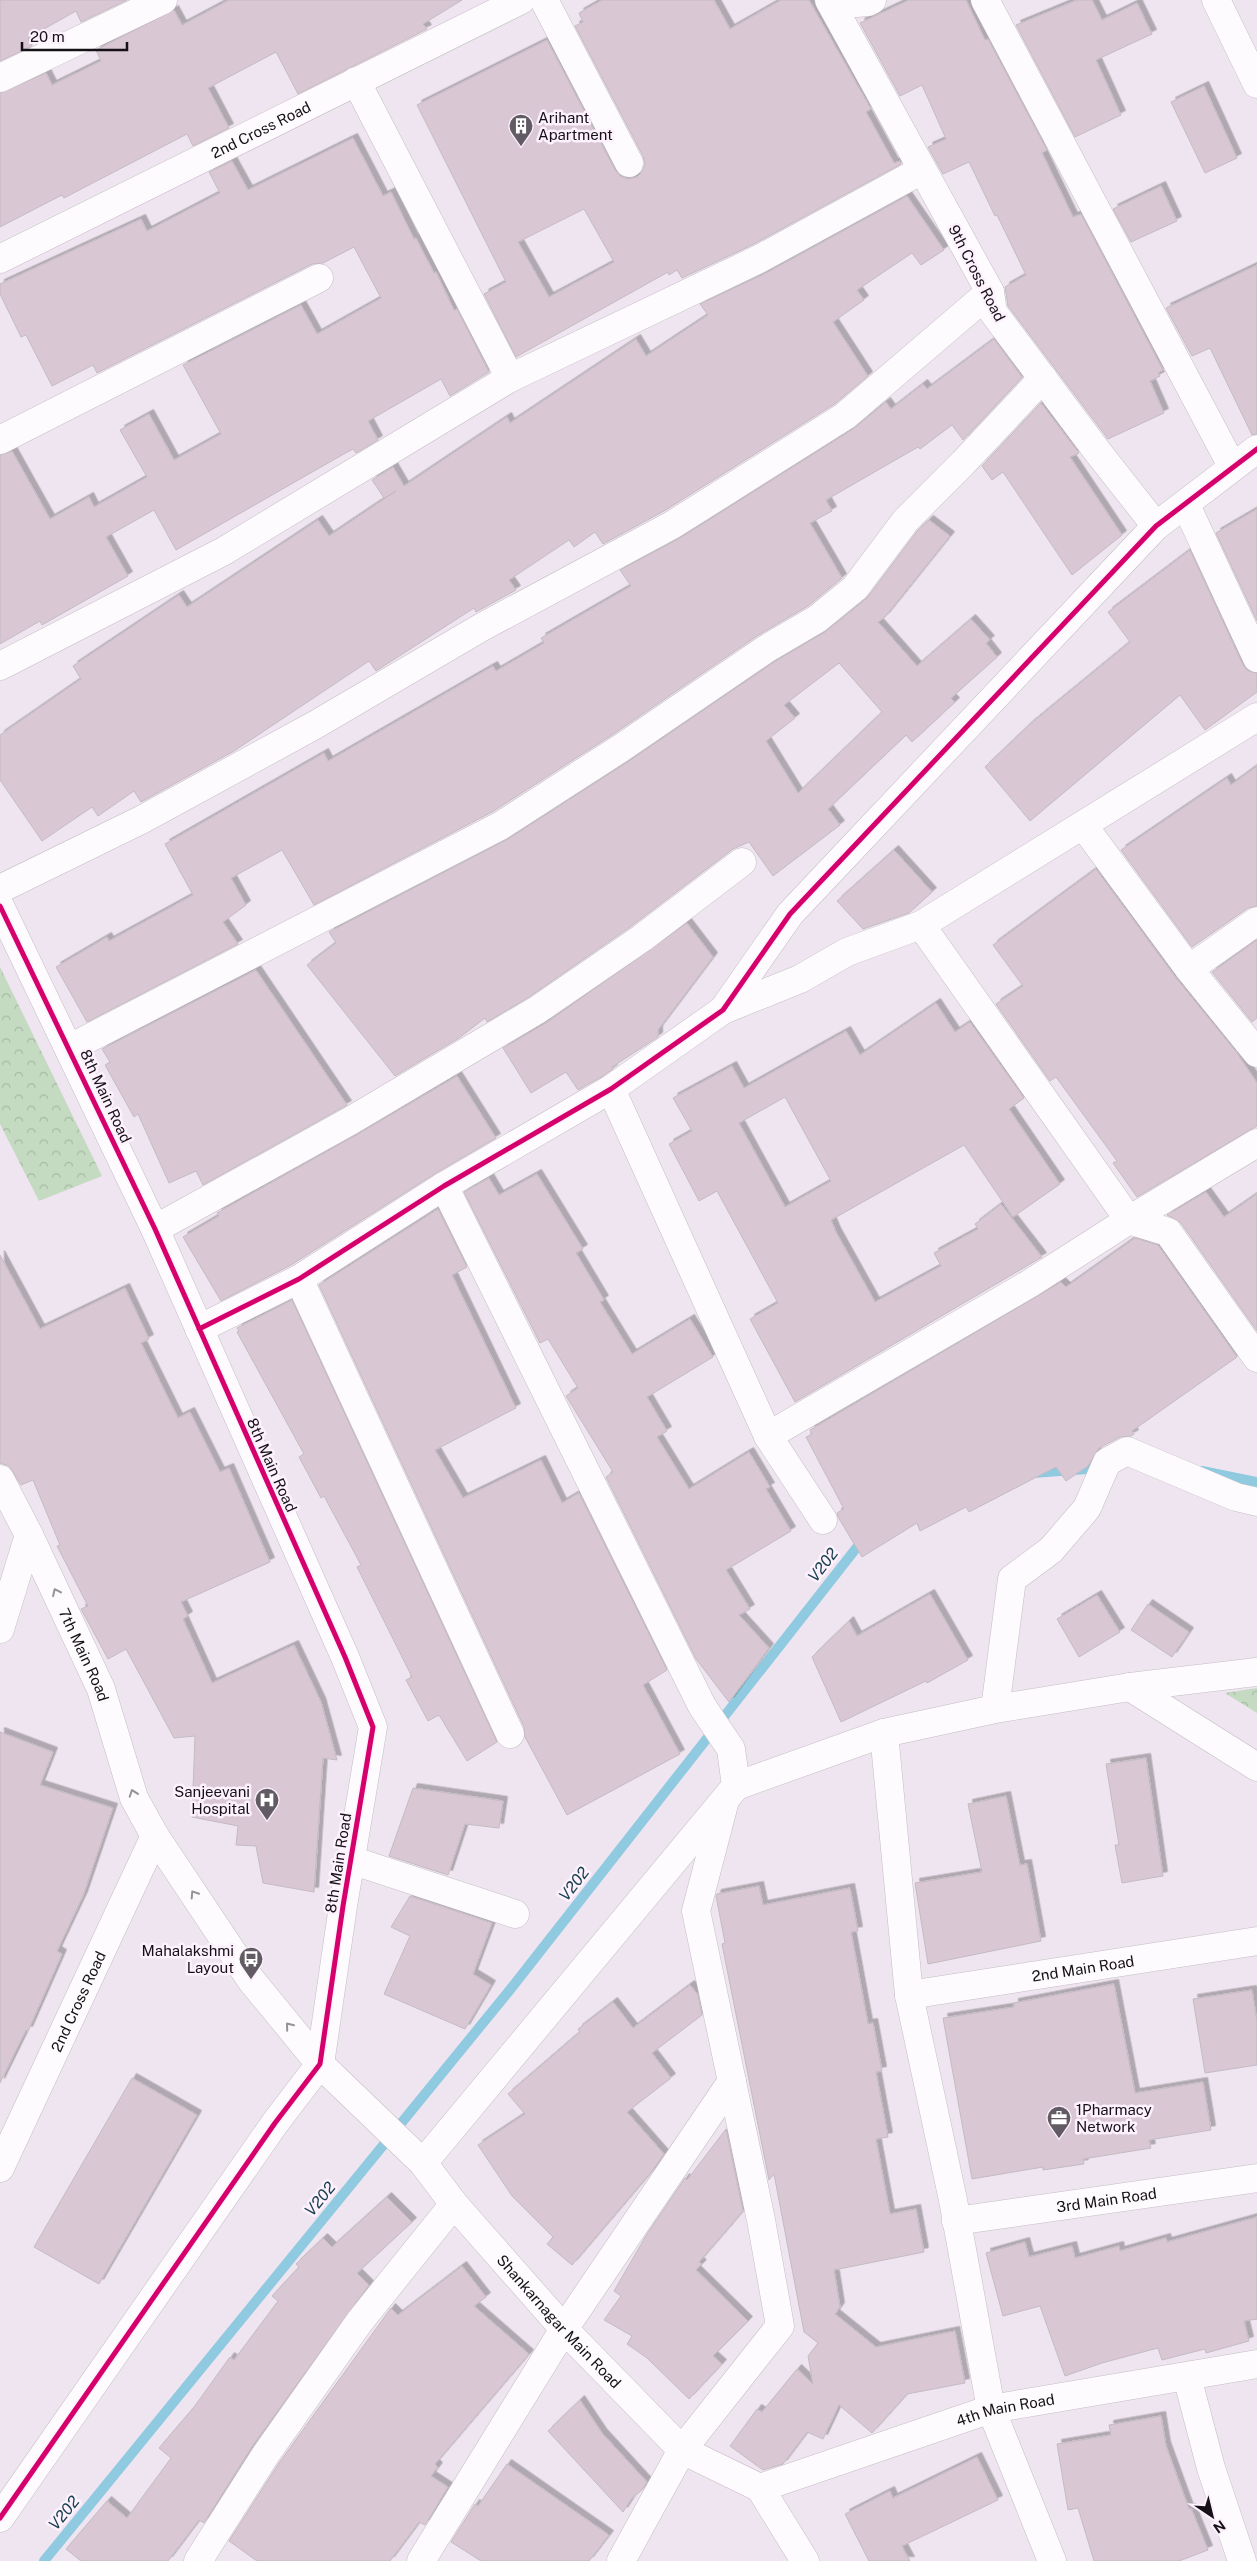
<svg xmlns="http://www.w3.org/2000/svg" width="1257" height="2561" font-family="'Public Sans',sans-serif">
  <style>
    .forest { fill: url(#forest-crowns) }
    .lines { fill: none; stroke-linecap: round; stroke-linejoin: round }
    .stream { stroke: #8fcae0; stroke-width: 10 }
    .building { fill: #d9c7d4; stroke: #c4bbc2; fill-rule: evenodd; filter: url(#shadow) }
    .minor-casing { stroke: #c4bdc5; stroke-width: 29 }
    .minor { stroke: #fdfbfd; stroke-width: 28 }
    .cycleway-casing { stroke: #fcf1fd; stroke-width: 8 }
    .cycleway { stroke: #d6006c; stroke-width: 5 }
    .oneway { stroke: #959296 }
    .labels { text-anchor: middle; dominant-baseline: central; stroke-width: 5; stroke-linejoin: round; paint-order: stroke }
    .poi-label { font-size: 15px; fill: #161117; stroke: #fcf1fd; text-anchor: start }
    .street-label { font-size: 15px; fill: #161117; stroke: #fcf1fd }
    .water-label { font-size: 16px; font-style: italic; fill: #1b424f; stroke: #fcf1fd }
  </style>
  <defs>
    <pattern id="forest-crowns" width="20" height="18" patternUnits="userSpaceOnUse" patternTransform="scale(1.25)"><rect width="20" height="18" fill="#c4dac1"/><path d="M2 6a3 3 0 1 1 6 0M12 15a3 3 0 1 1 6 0" fill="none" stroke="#a8baa5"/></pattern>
    <filter id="shadow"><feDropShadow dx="4.5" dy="-4.5" stdDeviation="0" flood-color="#0004"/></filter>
  </defs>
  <rect width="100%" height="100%" fill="#efe5f0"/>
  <!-- forest -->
  <path class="forest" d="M0,967L102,1176L39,1201L0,1124Z
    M1257,1688V1713L1225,1693Z"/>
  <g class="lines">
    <!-- stream -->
    <path class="stream" d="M1202,1471L1257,1482
      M1033,1473L1101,1468
      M44,2561L509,1991L861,1542L866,1539"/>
  </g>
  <!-- building -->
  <path class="building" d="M0,0H127L81,22L76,11L28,38L32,46L0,61Z
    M229,0H462L423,24L427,29L298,94L276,52L208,88L229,128L193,146L187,134L64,198L62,195L0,227V93L46,73L52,85L101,61L96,50L174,10L182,25Z
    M602,0H714L730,29L781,0H809L871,109L866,112L894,163L900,161L901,164L752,245L682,278L677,270L669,275L668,272L516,357L484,294L506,282L417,105L547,40L615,170L620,176L628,179L637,177L642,172L645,164L643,156L575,26L583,22L579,13ZM584,209L614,262L549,297L518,242Z
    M909,0H966L985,40L988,39L1047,150L1042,153L1073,217L1081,214L1163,370L1158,373L1160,376L1150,381L1164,413L1108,439L1008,306L1005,287L1026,275L997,215L995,216L969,162L943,174L928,147L946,139L922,85L900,96L860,23Z
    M1077,0H1092L1102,20L1137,3L1152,34L1096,60L1121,115L1075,137L1016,25Z
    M1204,86L1237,158L1205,173L1171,102Z
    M353,138L383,196L391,192L414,239L416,238L434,273L436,272L454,310L457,309L489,372L450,396L441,379L368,421L378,440L356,453L353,449L342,455L176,550L154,510L106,537L128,576L42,625L40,621L0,644V455L12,451L50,519L89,497L94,507L147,477L120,430L149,414L174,460L221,434L183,365L301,305L317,334L381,298L354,247L323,263L312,264L97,373L93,365L52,386L26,335L21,337L0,294V284L141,219L147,231L220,193L209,172L232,161L248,190Z
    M1161,186L1177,221L1131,242L1113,209Z
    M907,196L944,250L921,265L912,253L857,290L864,300L833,322L868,376L836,403L664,511L603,544L595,532L574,547L569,540L509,580L516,590L476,612L474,608L376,671L369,661L234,751L141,802L134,791L98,816L92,807L42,841L0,780V735L81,679L73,666L179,595L187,607L318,520L329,536L396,491L384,498L372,480L393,467L404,486L507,417L510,423L636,339L646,356L708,315L700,304L766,273Z
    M1257,265V434L1252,435L1210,348L1192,356L1166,308Z
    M994,339L1022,377L963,440L952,425L920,449L918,447L826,500L832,511L810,523L842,578L808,606L757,636L612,735L492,812L314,905L282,850L231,878L246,905L223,922L238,944L87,1022L56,967L107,937L109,941L193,895L165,844L324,753L328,761L493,666L496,671L544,643L541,638L631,586L620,570L680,538L853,429L886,402L891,409L923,384L927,389Z
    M1041,403L1079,453L1070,457L1122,535L1072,575L1003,472L992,480L982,466Z
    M1257,509V621L1216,533Z
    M929,520L950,536L885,617L878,622L917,666L971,619L990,640L986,643L997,657L951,698L955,702L912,742L906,735L828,809L840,825L773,876L749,842L733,849L633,925L529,997L487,1022L485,1018L459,1038L395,1076L307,965L336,943L329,932L508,839L629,761L774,662L825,632L867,598L918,530ZM839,663L882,712L798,793L766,741L795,718L784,705Z
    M1190,550L1243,665L1248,671L1257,673V692L1205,730L1180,695L1030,821L985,767L1029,725L1130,642L1108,612Z
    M1257,766V906L1248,908L1192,947L1121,850L1227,778L1231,785Z
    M894,850L932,892L909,913L863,929L837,901Z
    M1096,869L1176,978L1237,1053L1257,1083V1126L1137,1197L1113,1163L1117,1161L1056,1077L1050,1081L996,1004L1023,986L993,945Z
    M687,923L713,957L658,1030V1037L612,1067L613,1069L603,1076L578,1090L566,1072L531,1093L503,1048L546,1023Z
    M1257,940V1018L1252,1022L1212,972Z
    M256,970L347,1105L203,1185L196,1171L169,1183L138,1114L134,1117L105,1065L110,1062L102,1049Z
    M936,1003L955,1032L970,1022L1024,1098L1009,1109L1060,1184L1013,1217L964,1145L831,1220L836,1232L875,1302L941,1266L934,1253L978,1229L975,1224L1001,1204L1042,1257L795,1402L750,1319L778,1303L717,1191L699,1201L669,1144L692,1131L673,1098L732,1066L744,1088L846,1031L860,1055ZM785,1097L831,1181L785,1207L739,1123Z
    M457,1076L496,1138L436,1173L291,1265L221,1301L183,1237L219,1216L217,1213L358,1134Z
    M537,1174L583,1249L576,1253L604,1300L600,1302L632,1354L690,1319L713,1357L647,1397L667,1431L657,1437L689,1489L749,1452L770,1487L766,1489L791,1531L726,1570L750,1609L739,1615L769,1648L729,1702L696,1659L606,1477L613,1472L566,1396L578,1388L548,1339L540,1343L464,1192L489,1178L499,1195Z
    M1206,1192L1224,1217L1257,1194V1331L1181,1223L1167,1215Z
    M438,1209L467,1267L452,1275L516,1408L435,1450L463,1498L541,1460L562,1503L579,1493L667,1670L643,1685L680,1754L567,1815L525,1737L524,1727L319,1285Z
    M1135,1238L1158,1245L1237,1357L1132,1431L1134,1434L1131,1436L1120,1437L1099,1448L1088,1466L1066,1481L1056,1467L969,1512L966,1507L920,1531L917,1523L862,1557L838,1517L837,1513L844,1509L806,1437L812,1434L810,1430L1061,1282L1066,1287Z
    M0,1255L40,1329L125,1288L149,1339L141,1343L178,1418L190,1412L220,1472L229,1468L270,1562L181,1602L188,1616L183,1619L212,1683L294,1645L321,1702L337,1760L323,1758L314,1892L263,1883L256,1846L236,1845L238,1826L192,1817L195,1736L174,1738L126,1649L108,1659L81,1609L88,1606L57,1546L60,1545L33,1480L21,1485L9,1466L0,1463Z
    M292,1300L497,1742L467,1761L439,1715L428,1721L406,1680L412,1677L357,1567L361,1565L324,1496L321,1498L299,1457L304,1454L237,1332L239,1331L237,1328Z
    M930,1594L968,1660L927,1683L926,1681L841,1722L812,1657L849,1621L857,1636Z
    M1097,1595L1120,1632L1079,1657L1057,1619Z
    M1148,1604L1189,1632L1172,1657L1131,1630Z
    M0,1732L53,1752L40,1785L113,1808L83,1896L57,1951L62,1954L28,2031L26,2030L0,2083Z
    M1146,1758L1163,1876L1122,1883L1115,1845H1119L1106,1764Z
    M413,1788L503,1801L499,1828L465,1824L448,1875L389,1856Z
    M1006,1796L1020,1865L1027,1864L1041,1941L928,1964L915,1883L982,1872L968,1804Z
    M759,1886L763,1905L850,1888L858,1931L851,1932L868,2024L873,2023L882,2071L876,2072L888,2137L876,2139L890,2214L916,2209L924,2252L834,2270L840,2307L835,2314L876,2347L955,2331L965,2383L907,2394L872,2433L839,2405L823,2439L807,2432L783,2464L763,2470L730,2446L757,2409L762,2412L797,2369L813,2384L808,2356L818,2343L804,2332L774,2174L769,2180L722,1944L725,1943L716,1896L717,1894Z
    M410,1896L492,1923L473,1974L491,1985L465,2029L384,1994L410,1936L391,1927Z
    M1114,1984L1135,2093L1203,2082L1211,2130L1149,2140L1151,2148L1083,2159L1084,2164L1043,2170V2167L972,2179L943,2018L1014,2007V2003Z
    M690,1985L698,1995L702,2015L652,2053L671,2078L627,2112L664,2154L652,2171L572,2265L547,2244L553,2237L512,2196L478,2145L525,2114L508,2094L580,2032L578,2029L613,2002L633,2028Z
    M1252,1990L1257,2022V2065L1205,2073L1193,1999Z
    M132,2078L197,2115L99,2284L34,2247Z
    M726,2129L743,2211L699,2262L702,2264L696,2270L748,2321L713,2356L722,2364L689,2399L647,2358L627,2344L632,2336L604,2320L621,2296L614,2291L647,2234L685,2178L687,2180Z
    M387,2197L412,2222L357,2273L369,2285L253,2445L204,2523L199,2520L168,2561H81L66,2549L107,2501L127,2518L171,2458L159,2448L194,2407L230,2357L234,2360L278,2301L272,2296L299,2267L296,2264L323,2238L332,2247Z
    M1257,2217V2319L1244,2321L1249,2341L1206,2353L1205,2349L1162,2360L1158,2348L1102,2363L1065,2376L1040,2306L1003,2316L986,2253L1025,2242L1029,2257L1072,2246L1075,2258L1119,2246L1120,2251L1166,2238L1167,2242Z
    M462,2266L486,2297L474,2306L529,2354L435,2464L438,2467L431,2476L448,2487L425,2525L419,2522L390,2561H257L229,2541L279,2463L391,2308L398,2315Z
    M580,2400L602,2433L647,2482L642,2490L632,2498L623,2512L548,2431Z
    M1161,2416L1166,2446L1189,2509L1191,2508L1208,2550L1179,2561H1094L1078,2508L1068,2510L1057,2444L1111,2435L1109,2425Z
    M977,2457L998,2500L902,2546L910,2561H869L845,2514L890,2491L893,2498Z
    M507,2464L609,2535L589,2561H481L451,2542L475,2504L478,2506Z"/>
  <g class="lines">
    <defs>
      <g id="minor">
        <path d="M544,0L629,163"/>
        <path d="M829,0L990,292L993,312L1097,451L1156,526"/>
        <path d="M985,0L1232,466"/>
        <path d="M1216,0L1257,84"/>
        <path d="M833,5L868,2L872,0"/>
        <path d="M0,78L163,0"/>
        <path d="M356,81L510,378"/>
        <path id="s1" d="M0,259L521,0"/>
        <path d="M0,440L319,278"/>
        <path d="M1186,505L1257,658"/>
        <path d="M0,666L224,551L510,378L759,259L922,170"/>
        <path d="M1083,825L1189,969L1257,1053"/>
        <path d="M0,889L141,820L315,725L482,627L672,525L845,416L990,292"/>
        <path d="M0,906L155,1229L345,1657L373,1727L343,1906L320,2064L275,2123L0,2518"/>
        <path d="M921,925L1129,1220L1168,1232L1257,1358"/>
        <path d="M1189,969L1257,921"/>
        <path d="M723,1010L800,979L847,952L921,925L1257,717"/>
        <path d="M70,1048L500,826L621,748L766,649L817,619L855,588L906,520L963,463L1043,378"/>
        <path d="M611,1089L768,1436L823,1520"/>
        <path d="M444,1186L702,1706L731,1749L736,1786"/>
        <path d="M155,1229L350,1121L537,1010L642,938L742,862"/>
        <path d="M299,1279L510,1734"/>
        <path d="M199,1329L299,1279L444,1186L611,1089L723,1010L790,914L1156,526L1257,449"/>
        <path d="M768,1436L1029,1284L1129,1220L1257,1143"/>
        <path id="s2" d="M0,1479L29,1535L101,1689L134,1798L155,1836L251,1980L320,2064L423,2163L454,2204L564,2329L682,2450L760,2488L805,2561"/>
        <path d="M0,1629L29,1535"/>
        <path d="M1130,1687L1257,1767"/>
        <path d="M995,1709L1012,1579L1051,1550L1087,1508L1107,1462L1127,1451L1236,1497L1257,1502"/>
        <path d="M884,1733L909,1995L953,2200L991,2409L1052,2561"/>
        <path d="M351,1860L515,1914"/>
        <path id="s3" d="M909,1995L1257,1941"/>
        <path d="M423,2163L736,1786L884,1733L995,1709L1130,1687L1257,1672"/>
        <path id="s4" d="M0,2168L155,1836"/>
        <path id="s5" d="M956,2221L1257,2178"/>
        <path d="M1187,2377L1211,2468L1242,2561"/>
        <path id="s6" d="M760,2488L991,2409L1257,2364"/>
        <path d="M198,2561L266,2454L360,2321L454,2204"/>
        <path d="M421,2561L564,2329L732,2081"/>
        <path d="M621,2561L682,2450L780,2326L761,2220L696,1911L724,1804"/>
      </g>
    </defs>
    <!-- minor casing -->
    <use href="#minor" class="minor-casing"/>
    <!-- minor -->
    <use href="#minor" class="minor"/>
    <defs>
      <path id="cycleway" d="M0,906L155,1229L345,1657L373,1727L343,1906L320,2064L275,2123L0,2518
        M199,1329L299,1279L444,1186L611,1089L723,1010L790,914L1156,526L1257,449"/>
    </defs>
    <!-- cycleway casing -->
    <use href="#cycleway" class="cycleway-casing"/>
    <!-- cycleway -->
    <use href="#cycleway" class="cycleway"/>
  </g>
  <!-- one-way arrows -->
  <defs><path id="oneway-chevron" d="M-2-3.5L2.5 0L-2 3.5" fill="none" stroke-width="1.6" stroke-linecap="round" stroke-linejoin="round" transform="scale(1.25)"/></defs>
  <g class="oneway">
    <use href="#oneway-chevron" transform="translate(56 1592) rotate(-115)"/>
    <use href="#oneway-chevron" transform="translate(133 1793) rotate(-109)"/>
    <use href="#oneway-chevron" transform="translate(194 1894) rotate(-123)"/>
    <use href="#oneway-chevron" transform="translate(289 2026) rotate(-129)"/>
  </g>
  <!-- icons -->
  <defs>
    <symbol id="building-pin" viewBox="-11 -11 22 30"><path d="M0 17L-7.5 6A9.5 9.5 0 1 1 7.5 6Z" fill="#625b63" stroke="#fcf1fd"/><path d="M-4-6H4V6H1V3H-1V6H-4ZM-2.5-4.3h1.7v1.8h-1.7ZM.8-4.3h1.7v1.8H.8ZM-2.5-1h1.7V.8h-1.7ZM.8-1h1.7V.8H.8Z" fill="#fff"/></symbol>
    <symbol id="hospital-pin" viewBox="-11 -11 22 30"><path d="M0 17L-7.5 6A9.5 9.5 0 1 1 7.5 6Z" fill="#625b63" stroke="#fcf1fd"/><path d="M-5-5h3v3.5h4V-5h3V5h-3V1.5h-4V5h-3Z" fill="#fff"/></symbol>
    <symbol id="bus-pin" viewBox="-11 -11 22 30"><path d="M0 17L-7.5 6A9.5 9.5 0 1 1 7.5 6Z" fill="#625b63" stroke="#fcf1fd"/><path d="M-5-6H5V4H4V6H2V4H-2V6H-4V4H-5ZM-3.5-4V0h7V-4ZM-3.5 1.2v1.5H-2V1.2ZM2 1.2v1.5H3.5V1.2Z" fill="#fff"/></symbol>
    <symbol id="office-pin" viewBox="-11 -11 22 30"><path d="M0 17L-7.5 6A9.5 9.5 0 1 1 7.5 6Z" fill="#625b63" stroke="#fcf1fd"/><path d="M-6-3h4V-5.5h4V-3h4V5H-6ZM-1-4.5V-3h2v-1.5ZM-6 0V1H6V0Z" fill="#fff"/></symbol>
  </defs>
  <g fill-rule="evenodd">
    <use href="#building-pin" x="507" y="112" width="28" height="38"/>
    <use href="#hospital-pin" x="253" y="1786" width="28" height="38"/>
    <use href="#bus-pin" x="237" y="1945" width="28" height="38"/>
    <use href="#office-pin" x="1045" y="2104" width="28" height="38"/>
  </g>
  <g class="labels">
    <!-- poi labels -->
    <g class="poi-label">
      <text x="538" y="117">Arihant<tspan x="538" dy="17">Apartment</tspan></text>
      <text x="250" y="1791" text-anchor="end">Sanjeevani<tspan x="250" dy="17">Hospital</tspan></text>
      <text x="234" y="1950" text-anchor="end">Mahalakshmi<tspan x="234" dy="17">Layout</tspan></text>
      <text x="1076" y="2109">1Pharmacy<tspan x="1076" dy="17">Network</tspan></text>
    </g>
    <!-- street labels -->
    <g class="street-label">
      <text stroke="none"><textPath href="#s1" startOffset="291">2nd Cross Road</textPath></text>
      <text transform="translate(977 273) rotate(63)">9th Cross Road</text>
      <text transform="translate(106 1096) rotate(65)">8th Main Road</text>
      <text transform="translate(272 1465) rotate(66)">8th Main Road</text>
      <text stroke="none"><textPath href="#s2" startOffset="195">7th Main Road</textPath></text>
      <text transform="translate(338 1863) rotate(-81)">8th Main Road</text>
      <text stroke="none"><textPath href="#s3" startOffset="176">2nd Main Road</textPath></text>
      <text stroke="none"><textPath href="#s4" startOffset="184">2nd Cross Road</textPath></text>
      <text stroke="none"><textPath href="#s5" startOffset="152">3rd Main Road</textPath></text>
      <text stroke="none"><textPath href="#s2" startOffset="1024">Shankarnagar Main Road</textPath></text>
      <text stroke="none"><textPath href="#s6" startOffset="258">4th Main Road</textPath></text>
    </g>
    <!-- water labels -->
    <g class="water-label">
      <text transform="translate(823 1565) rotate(-52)">V202</text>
      <text transform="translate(574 1884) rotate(-52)">V202</text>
      <text transform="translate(320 2199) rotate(-51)">V202</text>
      <text transform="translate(64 2513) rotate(-51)">V202</text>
    </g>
  </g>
  <!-- north arrow -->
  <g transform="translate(1212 2516) rotate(145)" stroke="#fcf1fd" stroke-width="4" paint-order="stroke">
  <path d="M0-4L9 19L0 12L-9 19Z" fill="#161117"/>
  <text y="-8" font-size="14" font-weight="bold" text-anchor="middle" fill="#161117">N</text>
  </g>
  <!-- scale -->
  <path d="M22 42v8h105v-8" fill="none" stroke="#161117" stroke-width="2.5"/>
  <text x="30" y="42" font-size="15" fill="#161117" stroke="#fcf1fd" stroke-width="4" paint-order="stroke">20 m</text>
</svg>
